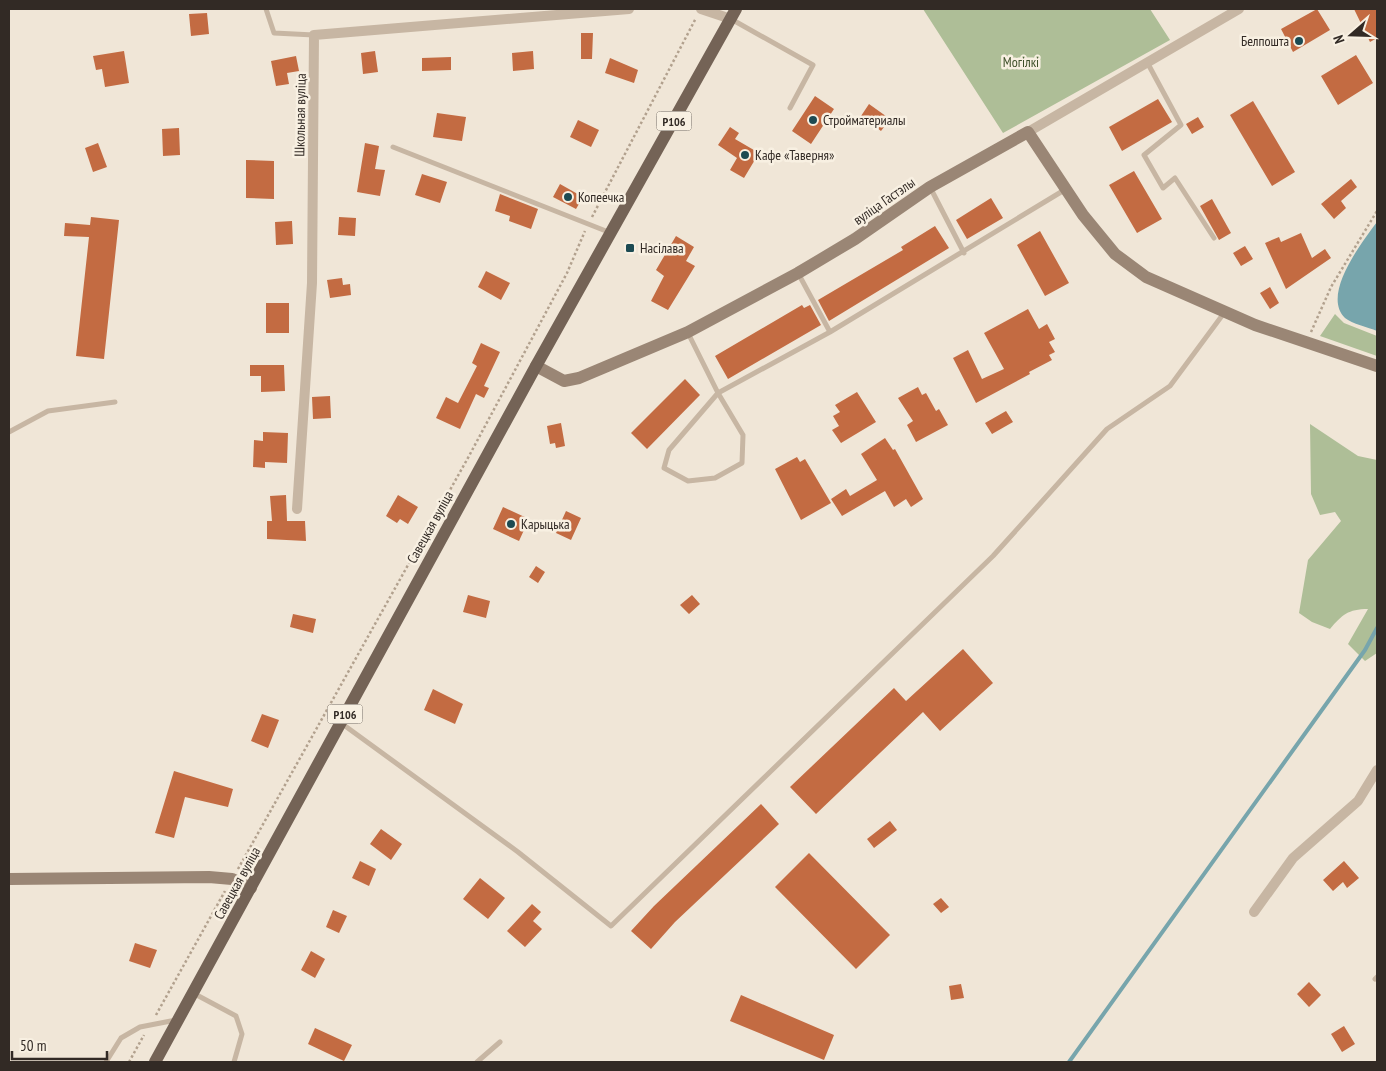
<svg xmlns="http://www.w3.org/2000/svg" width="1386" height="1071" font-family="'PT Sans Narrow',sans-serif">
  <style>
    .green { fill: #aebe97 }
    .water { fill: #77a5ac }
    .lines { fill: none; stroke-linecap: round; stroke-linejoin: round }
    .stream { stroke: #77a5ac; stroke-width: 4 }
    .building { fill: #c36b42 }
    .path { stroke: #b2a18e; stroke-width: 2.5; stroke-dasharray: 2.5 2.5; stroke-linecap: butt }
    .lane { stroke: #c7b6a3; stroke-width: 5 }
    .street { stroke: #c7b6a3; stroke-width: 10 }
    .secondary { stroke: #9a8675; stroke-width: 12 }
    .primary { stroke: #746356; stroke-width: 12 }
    .poi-dot { fill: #1c4a52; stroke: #f8f0e2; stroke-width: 2 }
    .labels { text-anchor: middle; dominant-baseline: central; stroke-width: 5; stroke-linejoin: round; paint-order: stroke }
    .shield { fill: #f8f0e2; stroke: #6d655e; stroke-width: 1 }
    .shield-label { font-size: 12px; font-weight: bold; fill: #322a25 }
    .poi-label { font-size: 14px; fill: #322a25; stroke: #f8f0e2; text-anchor: start }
    .park-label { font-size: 14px; fill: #3f502a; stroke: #f8f0e2 }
    .street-label { font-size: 14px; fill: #322a25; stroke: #f8f0e2 }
  </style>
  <rect width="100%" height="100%" fill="#f0e6d7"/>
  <!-- green -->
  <path class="green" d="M923,9H1150L1170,40L1003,133Z
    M1335,314L1344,323L1377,336V356L1320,336Z
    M1310,424L1358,456L1377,460V653L1365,661L1348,644L1368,609C1348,609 1342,615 1330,629L1312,622L1299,613L1308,560L1341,521L1335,512L1320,515L1311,494Z"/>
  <!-- water -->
  <path class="water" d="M1377,222V331C1368,327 1352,324 1345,318C1321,295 1362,242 1377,222Z"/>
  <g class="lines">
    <!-- stream -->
    <path class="stream" d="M1069,1062L1365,650L1377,628"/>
  </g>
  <!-- building -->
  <path class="building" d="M1317,9L1330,30L1293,52L1281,29Z
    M1354,9H1377V38L1370,42Z
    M207,13L209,34L191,36L189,14Z
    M581,33H593L592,59H581Z
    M124,51L129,83L105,87L102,69L96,70L93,56Z
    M375,51L378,72L363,74L361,53Z
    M533,51L534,69L513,71L512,53Z
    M1356,55L1373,83L1338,105L1321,76Z
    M296,56L299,71L287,73L289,84L276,86L271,61Z
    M451,57V70L422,71V58Z
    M610,58L638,70L634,83L605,73Z
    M815,96L834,109L811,144L792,131Z
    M1158,99L1172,122L1122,151L1109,127Z
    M1253,101L1295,172L1272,186L1230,115Z
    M869,104L890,119L881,131L861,116Z
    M437,113L466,117L462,141L433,137Z
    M1198,117L1204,127L1192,134L1186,124Z
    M578,120L599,130L591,147L570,137Z
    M730,127L739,133L735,139L759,153L744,178L730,170L737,158L718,145Z
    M179,128L180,155L163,156L162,129Z
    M98,143L107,167L93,172L85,148Z
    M365,143L379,146L375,169L385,170L380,196L357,192Z
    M246,160L274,161V199L246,198Z
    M1134,171L1162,219L1137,233L1109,185Z
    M422,174L447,182L440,203L415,195Z
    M1351,179L1357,187L1341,201L1346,208L1334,219L1321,204Z
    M560,184L583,197L576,209L553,197Z
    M500,194L538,209L531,229L509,221L510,216L495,211Z
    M991,198L1003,218L967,239L956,220Z
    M1212,199L1231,233L1219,240L1200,206Z
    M91,217L119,220L104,359L76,356L89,237L64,236L65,223L90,225Z
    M339,217L356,218L355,236L338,235Z
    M292,221L293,244L276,245L275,222Z
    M935,226L949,248L829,321L818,300L903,250L901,247Z
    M1040,231L1069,283L1045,296L1017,245Z
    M1301,233L1312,258L1325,249L1331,258L1286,289L1265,243L1279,237L1281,242Z
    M676,236L694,247L686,261L695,266L668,310L651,301L664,276L656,270Z
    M1245,246L1253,259L1241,266L1233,253Z
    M486,271L510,283L501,300L478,287Z
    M342,278L343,285L350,284L351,295L330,298L327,280Z
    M1270,287L1279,303L1270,309L1260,293Z
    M266,303H289V333H266Z
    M802,305L804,308L810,305L821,325L728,379L715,356Z
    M1028,309L1039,329L1047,324L1055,339L1049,342L1055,352L1049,355L1052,360L1029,372L1030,374L976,403L953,358L968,350L982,379L1004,369L984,333Z
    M481,343L500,352L484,386L489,388L484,398L476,394L460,429L436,418L446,397L458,403L477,366L472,363Z
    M250,365H284L285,391L261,392V376H250Z
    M685,379L700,395L647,449L631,433Z
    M918,387L922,395L926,393L936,411L939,409L948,425L916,442L907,425L913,421L898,398Z
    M857,392L876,422L841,443L832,430L839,426L833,416L840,412L835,405Z
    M330,396L331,418L313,419L312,397Z
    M1006,411L1013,422L992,434L985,423Z
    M561,423L565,446L556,448L555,443L550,444L547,426Z
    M263,432L288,433L287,463L265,462V468L253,467L254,440L263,441Z
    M885,438L893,450L895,449L923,499L911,507L906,499L894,507L885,491L842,516L831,499L846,489L850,496L877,480L861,454Z
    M797,457L800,462L805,459L831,503L801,520L775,469Z
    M286,495L287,521H305L306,541L267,539V521H272L270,496Z
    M398,495L418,507L408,524L400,519L397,523L386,516Z
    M503,507L529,519L519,541L493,529Z
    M566,511L581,518L571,540L556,533Z
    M536,566L545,572L538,583L529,577Z
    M468,595L490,601L486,618L463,612Z
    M692,595L700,604L689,614L680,605Z
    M293,614L316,619L313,633L290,627Z
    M963,649L993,683L940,731L923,712L816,814L790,787L894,688L906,701Z
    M433,689L463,704L455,724L424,710Z
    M262,714L279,720L268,748L251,741Z
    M174,771L233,789L228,807L185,797L174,838L155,833Z
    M761,804L779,824L675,922L651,949L631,931L654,906Z
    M890,821L897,830L874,848L867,839Z
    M381,829L402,844L391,860L370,844Z
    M809,853L890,935L856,969L775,887Z
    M360,861L376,869L369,886L352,878Z
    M1344,861L1359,878L1347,888L1343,882L1333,891L1323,880Z
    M480,878L505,898L488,919L463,899Z
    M941,898L949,907L941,913L933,904Z
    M532,904L541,912L533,921L542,929L525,947L507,931Z
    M333,910L347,916L339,933L326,927Z
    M135,943L157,950L150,968L129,961Z
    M311,951L325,959L315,978L301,970Z
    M1309,982L1321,995L1309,1007L1297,994Z
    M961,984L964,998L951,1000L949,986Z
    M741,995L834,1035L824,1060L730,1021Z
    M1344,1026L1355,1044L1342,1052L1331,1034Z
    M315,1028L352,1045L344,1061L308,1044Z"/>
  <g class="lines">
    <!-- path -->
    <path class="path" d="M592,217L696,18
      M1311,332L1331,287L1377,211
      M238,869L469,456L567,273L585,231
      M156,1015L225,891
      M129,1062L144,1035"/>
    <!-- lane -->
    <path class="lane" d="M266,9L274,33L314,35
      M731,19L813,65L790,108
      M1147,62L1181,125L1144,155L1163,188L1175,178L1214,238
      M393,147L611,233
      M931,189L964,253
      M798,273L830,332
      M688,333L718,393L669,450L664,468L688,481L715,478L742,463L743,435L718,393L830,332L1066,189
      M9,432L48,411L115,402
      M341,723L518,852L611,926L993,556L1107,429L1170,386L1224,313
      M1375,979L1377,977
      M193,993L236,1016L242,1034L234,1062
      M106,1062L121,1038L140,1027L176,1020
      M477,1062L500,1042"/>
    <!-- street -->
    <path class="street" d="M701,9L731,19
      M1028,132L1239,9
      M297,509L312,283L314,35L629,9
      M1254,912L1293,858L1358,801L1377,770"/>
    <!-- secondary -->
    <path class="secondary" d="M536,366L564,381L579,378L688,332L798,273L855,239L930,187L1028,132L1083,215L1115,254L1146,277L1255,325L1377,366
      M9,879L209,877L232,879L251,888"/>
    <!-- primary -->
    <path class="primary" d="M155,1062L536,366L736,9"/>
  </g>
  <!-- markers -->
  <g class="poi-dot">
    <circle cx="1299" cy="41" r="5"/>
    <circle cx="813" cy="120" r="5"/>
    <circle cx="745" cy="155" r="5"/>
    <circle cx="568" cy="197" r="5"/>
    <rect x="625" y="243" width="10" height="10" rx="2.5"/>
    <circle cx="511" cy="524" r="5"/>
  </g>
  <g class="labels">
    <!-- shield labels -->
    <g class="shield">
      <rect x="656.5" y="111.5" width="35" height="19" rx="4"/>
      <rect x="327.5" y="704.5" width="35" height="19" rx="4"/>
    </g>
    <g class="shield-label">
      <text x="674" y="121">Р106</text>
      <text x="345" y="714">Р106</text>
    </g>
    <!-- poi labels -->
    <g class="poi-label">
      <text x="1289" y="41" text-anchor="end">Белпошта</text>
      <text x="823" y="120">Стройматериалы</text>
      <text x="755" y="155">Кафе «Таверня»</text>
      <text x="578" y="197">Копеечка</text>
      <text x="640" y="248">Насілава</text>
      <text x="521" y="524">Карыцька</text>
    </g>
    <!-- park labels -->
    <g class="park-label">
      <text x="1021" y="62">Могілкі</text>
    </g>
    <!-- street labels -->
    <g class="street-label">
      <text transform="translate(300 115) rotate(-89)">Школьная вуліца</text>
      <text transform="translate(884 201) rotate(-35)">вуліца Гастэлы</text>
      <text transform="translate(430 527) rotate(-61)">Савецкая вуліца</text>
      <text transform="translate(237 883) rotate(-61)">Савецкая вуліца</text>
    </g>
  </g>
  <!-- border -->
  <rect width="1386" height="1071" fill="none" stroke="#322a25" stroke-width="20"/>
  <!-- north arrow -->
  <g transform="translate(1351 35) rotate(250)" stroke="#f8f0e2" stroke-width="4" paint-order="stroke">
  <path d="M0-4L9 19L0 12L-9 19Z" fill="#322a25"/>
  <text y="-8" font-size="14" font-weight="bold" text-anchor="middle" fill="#322a25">N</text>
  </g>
  <!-- scale -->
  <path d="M12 1051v8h95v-8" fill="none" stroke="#322a25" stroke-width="2.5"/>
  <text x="20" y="1051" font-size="15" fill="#322a25" stroke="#f8f0e2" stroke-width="4" paint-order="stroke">50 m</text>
</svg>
